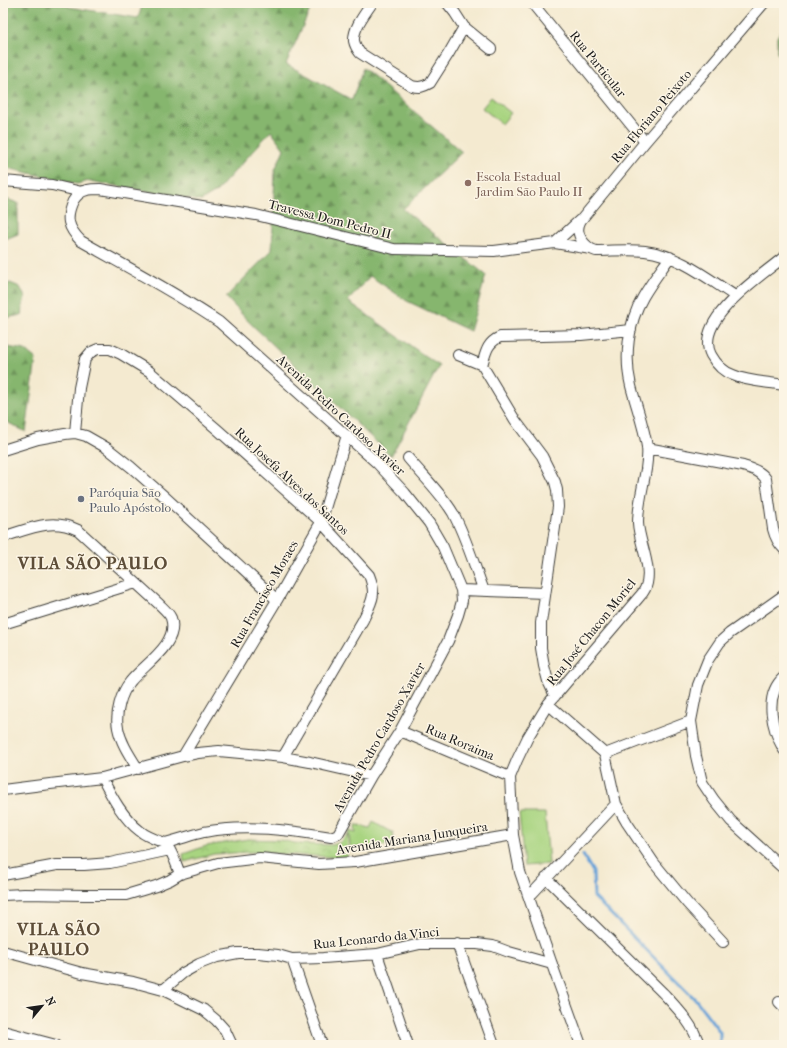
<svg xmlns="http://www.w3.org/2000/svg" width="787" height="1048" font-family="'IM FELL French Canon',serif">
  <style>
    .green { fill: #a8d480; stroke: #62784e }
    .forest { fill: url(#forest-firs); stroke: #516945 }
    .park { fill: url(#park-crowns); stroke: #62784e }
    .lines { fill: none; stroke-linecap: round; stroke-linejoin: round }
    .stream { stroke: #68a3d8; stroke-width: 3 }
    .minor-casing { stroke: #3c3b37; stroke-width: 12 }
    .minor { stroke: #fff; stroke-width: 10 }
    .education-dot { fill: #8d6e63; stroke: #fcf5e5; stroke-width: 1.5 }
    .worship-dot { fill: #6b7280; stroke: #fcf5e5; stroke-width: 1.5 }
    .labels { text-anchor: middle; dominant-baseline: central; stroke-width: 3; stroke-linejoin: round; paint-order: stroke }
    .street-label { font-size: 13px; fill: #1c1c1c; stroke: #fcf5e5 }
    .education-label { font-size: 13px; fill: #785e54; stroke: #fcf5e5; text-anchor: start }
    .worship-label { font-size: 13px; fill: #5b616d; stroke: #fcf5e5; text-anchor: start }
    .district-label { font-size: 17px; font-weight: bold; letter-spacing: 1px; fill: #5d4d38; stroke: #fcf5e5 }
  </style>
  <defs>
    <pattern id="forest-firs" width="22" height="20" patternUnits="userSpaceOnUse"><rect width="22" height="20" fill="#86b66e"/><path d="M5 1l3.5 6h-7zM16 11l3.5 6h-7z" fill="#6d935a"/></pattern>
    <pattern id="park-crowns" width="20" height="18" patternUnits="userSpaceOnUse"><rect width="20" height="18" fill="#a8d480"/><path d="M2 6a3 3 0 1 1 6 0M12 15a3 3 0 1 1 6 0" fill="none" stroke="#90b56e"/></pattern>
  </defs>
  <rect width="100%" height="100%" fill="#fcf5e5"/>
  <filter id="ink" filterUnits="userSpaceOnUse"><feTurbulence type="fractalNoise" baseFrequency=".025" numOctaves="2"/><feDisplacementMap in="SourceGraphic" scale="8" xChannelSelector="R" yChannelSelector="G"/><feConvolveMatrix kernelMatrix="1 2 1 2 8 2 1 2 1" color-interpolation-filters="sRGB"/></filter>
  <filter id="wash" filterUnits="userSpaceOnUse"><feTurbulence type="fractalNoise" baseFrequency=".012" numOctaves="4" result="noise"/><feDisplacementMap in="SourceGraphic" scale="16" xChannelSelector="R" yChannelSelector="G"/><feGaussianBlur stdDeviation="0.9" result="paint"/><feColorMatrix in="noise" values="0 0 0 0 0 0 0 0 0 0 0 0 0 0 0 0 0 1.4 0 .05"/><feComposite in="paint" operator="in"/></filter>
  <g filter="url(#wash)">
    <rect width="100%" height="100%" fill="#f4ead0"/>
    <!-- green -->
    <path class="green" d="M491,97L511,113L502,124L482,108Z
      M519,813H545L549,864L524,866Z
      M373,822L391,832H393L394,841L389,845L350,848L349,831L356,833L355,828L356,825L370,828Z"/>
    <!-- forest -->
    <path class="forest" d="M3,3H61L69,7L138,18L143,3H313L286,64L352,100L363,68L462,152L403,209L486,275L470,331L407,301L370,276L348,301L439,366L391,456L249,322L226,297L272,250L275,170L284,149L271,131L216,192L201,201L89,181L77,184L3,167Z
      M784,26V60L777,53V37Z
      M3,198L18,203V234L3,240Z
      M10,283L20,287L25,297L21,315L6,318L7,347L25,350L36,359L26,432L3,420V285Z"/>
    <!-- park -->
    <path class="park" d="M348,834L347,858L252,852L214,854L184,862L183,854L206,846L248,839L280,840L300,844L332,845L339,843Z"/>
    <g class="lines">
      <!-- stream -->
      <path class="stream" d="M583,855L593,872L594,897L696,1000L720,1032V1045"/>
    </g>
  </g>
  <g filter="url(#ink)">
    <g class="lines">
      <defs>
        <path id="minor" d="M372,3C365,14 353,28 354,41C355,46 357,49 360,53L412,86C419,88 423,87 430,83L449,53L464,27L455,13L447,3
          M532,3L645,142
          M464,27L491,49
          M3,181L52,185L82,192
          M555,243L580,220
          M591,249C581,242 574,231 581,220L645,142L764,3
          M784,257C761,276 693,320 711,355C716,364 724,372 733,375C748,382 768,382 784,385
          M458,355L482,365L515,420L542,456L555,482L557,490L558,507L541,623V648L544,666L548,681L555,696
          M482,365C486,352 487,343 500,337L581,335L631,330
          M75,433L79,388L85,359L91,352L98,349H110L121,354L149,371L218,430L321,522L369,575C377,595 372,601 363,620L283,757
          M647,448L743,466C752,469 761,471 766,479L773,529C775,537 778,543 784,549
          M3,450L38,439L65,434L75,433L86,436L107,448L131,467L165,497L277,600
          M408,458C423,476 441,493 453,513C466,537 474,565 484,591
          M3,537C29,529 51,517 78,530L159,604C164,609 169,613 171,618C180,644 143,665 130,682C121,693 115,714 118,728C121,743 130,756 138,769
          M461,590L545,593
          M784,595L730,633L720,642L708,660L698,685L691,721L696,756L702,782L714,800L731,821L784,869
          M3,624L136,583
          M784,677C763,696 772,729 784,750
          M548,704L605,754L616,804L627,823L654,863L687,903L723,942
          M400,731L510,777
          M605,754L691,721
          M183,756L277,600L321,522L347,435
          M102,778C112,797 123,818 140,831C147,837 157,840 165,843C173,852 176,864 180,874
          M3,790L50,784L102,778L183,756L198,753L219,751L283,757L310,762L371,776
          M165,843C178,840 191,835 204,832C244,824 291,830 331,837L338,834L371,776L400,731L448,641L458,615L462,601L461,590L443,547L429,523L405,493L377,463L219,322C175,292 127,267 81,241C68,228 65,218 73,201C76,196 81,191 87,190C91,189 96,189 100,189L256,215L394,249L494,251L555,243L591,249L596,251C612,251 629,249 645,251C679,255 707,278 735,296
          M3,875L57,865H84L110,863L170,850
          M546,878L663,993C677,1008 694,1025 699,1045
          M3,895L24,894L85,895H126L156,886L170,880L180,874L218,863L260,858L319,864L355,862L513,835
          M529,897L616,804
          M457,943L494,1045
          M3,951L82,973L133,982L163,990L204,1010L216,1020L225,1030L232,1045
          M377,954L408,1045
          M292,959L322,1045
          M163,990L183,973L199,964L217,957L238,953H258L278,955L292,959L323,958L377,954L420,944H477L493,946L509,952L552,964
          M779,1002L784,1007
          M3,1031L56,1045
          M581,1045L555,973L520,872L513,835L510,777L517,760L528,737L548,704L640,596C642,594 644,591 645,589C654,570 639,543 638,523C638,505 643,487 646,469C647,462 648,455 647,447C644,426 636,406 631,386C624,357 628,323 643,297C651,283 661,270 670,257"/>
      </defs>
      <!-- minor casing -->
      <use href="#minor" class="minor-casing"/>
      <!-- minor -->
      <use href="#minor" class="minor"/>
    </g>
  </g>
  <!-- markers -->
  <circle class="education-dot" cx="468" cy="183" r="4"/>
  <circle class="worship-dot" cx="81" cy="499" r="4"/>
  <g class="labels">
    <!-- street labels -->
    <g class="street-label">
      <text transform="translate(598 64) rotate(51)">Rua Particular</text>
      <text transform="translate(651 116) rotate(-50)">Rua Floriano Peixoto</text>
      <text transform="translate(330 219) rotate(14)">Travessa Dom Pedro II</text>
      <text transform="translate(341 415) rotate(43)">Avenida Pedro Cardoso Xavier</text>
      <text transform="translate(292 481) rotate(43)">Rua Josefa Alves dos Santos</text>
      <text transform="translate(264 594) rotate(-60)">Rua Francisco Moraes</text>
      <text transform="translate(591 632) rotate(-51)">Rua José Chacon Moriel</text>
      <text transform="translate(379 737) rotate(-60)">Avenida Pedro Cardoso Xavier</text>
      <text transform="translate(460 742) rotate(23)">Rua Roraima</text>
      <text transform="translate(412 838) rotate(-9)">Avenida Mariana Junqueira</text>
      <text transform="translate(376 938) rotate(-6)">Rua Leonardo da Vinci</text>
    </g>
    <!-- education labels -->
    <g class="education-label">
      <text x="476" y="176">Escola Estadual<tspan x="476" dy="15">Jardim São Paulo II</tspan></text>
    </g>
    <!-- worship labels -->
    <g class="worship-label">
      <text x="89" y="492">Paróquia São<tspan x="89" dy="15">Paulo Apóstolo</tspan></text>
    </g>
    <!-- district labels -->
    <g class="district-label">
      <text x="93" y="563">VILA SÃO PAULO</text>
      <text x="59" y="929">VILA SÃO<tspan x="59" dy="20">PAULO</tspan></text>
    </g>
  </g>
  <!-- margin -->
  <rect width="787" height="1048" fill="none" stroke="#fcf5e5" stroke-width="16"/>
  <!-- north arrow -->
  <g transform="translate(42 1006) rotate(61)" stroke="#fcf5e5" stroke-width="3" paint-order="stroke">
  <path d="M0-3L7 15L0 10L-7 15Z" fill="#1c1c1c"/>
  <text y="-6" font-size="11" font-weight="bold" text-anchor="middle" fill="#1c1c1c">N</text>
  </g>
</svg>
